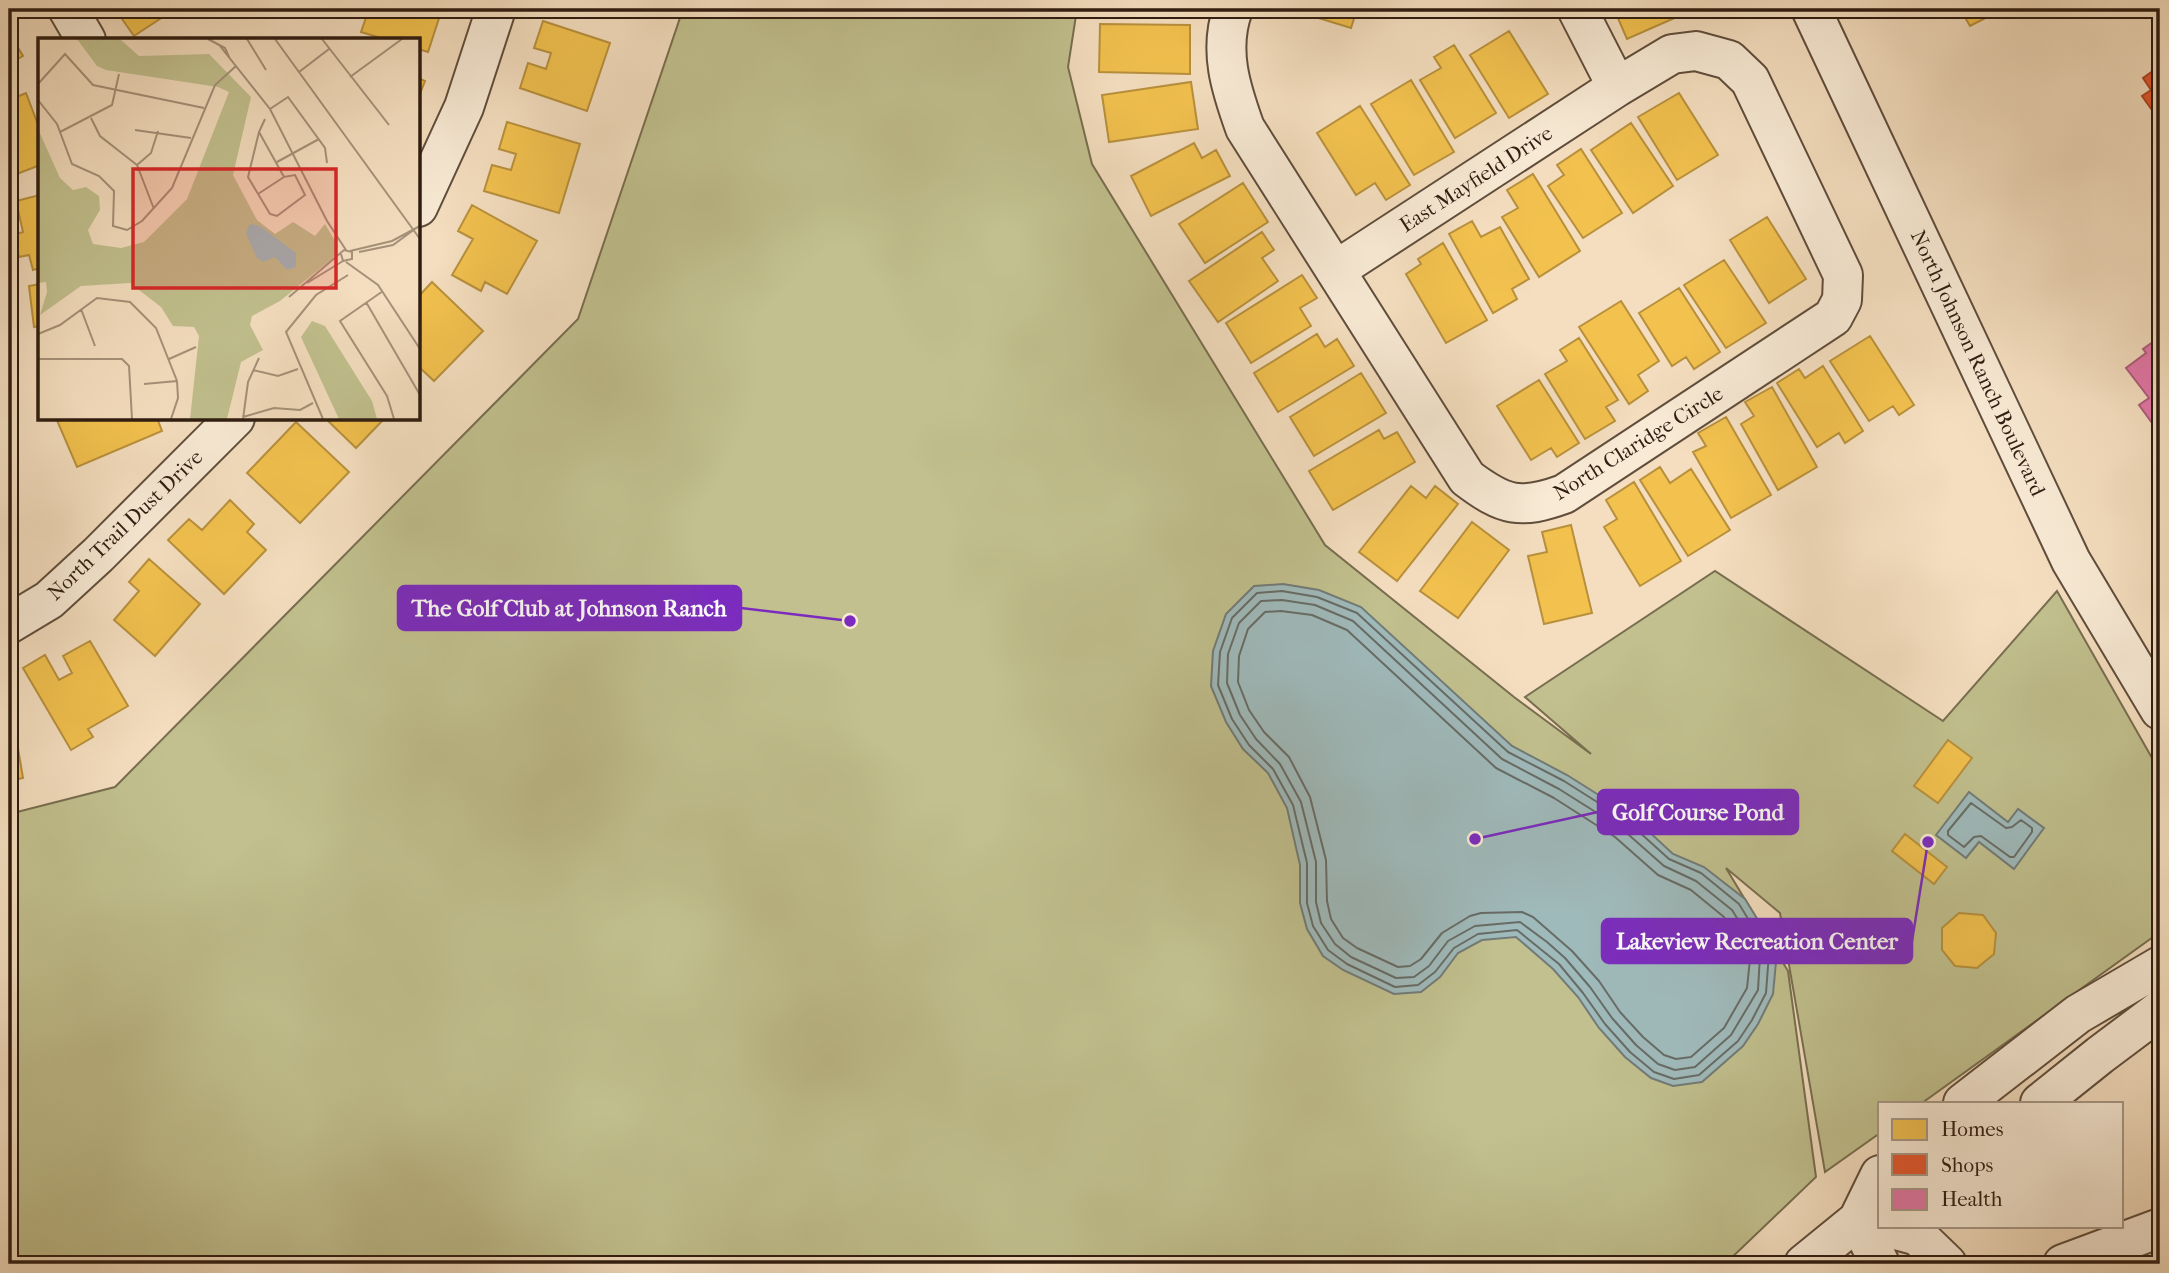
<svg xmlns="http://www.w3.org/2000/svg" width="2169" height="1273" font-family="'IM FELL French Canon',serif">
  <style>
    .green { fill: #c1c08e; stroke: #786e50; stroke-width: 2 }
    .water { fill: #9fbabb; stroke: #727b77; stroke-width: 2 }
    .homes { fill: #f2c14e; stroke: #b8903c; stroke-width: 2 }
    .shops { fill: #e4572e; stroke: #ae4625; stroke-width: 2 }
    .health { fill: #e377a8; stroke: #ad5c7b; stroke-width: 2 }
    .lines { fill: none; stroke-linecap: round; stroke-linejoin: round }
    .shore { stroke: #676c66; stroke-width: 2 }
    .minor-casing { stroke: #604d3c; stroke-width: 42 }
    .minor { stroke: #f8ead5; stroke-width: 38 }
    .labels { text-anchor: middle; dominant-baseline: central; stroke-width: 7; stroke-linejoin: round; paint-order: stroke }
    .street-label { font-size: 21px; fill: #2f1d11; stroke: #f8ead5 }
    .inset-road { fill: none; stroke: #a59179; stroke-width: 2 }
    .view { fill: #d62828; fill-opacity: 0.15; stroke: #d62828; stroke-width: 3.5 }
    .inset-edge { fill: none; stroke: #2f1d11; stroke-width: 3.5 }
    .leader { fill: none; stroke: #7b2cbf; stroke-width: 2.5 }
    .callout-dot { fill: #7b2cbf; stroke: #f8ead5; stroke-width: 2.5 }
    .callout { fill: #7b2cbf; stroke: #7b2cbf; stroke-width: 2.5 }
    .callout-label { font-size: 23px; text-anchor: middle; font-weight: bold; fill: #fff }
  </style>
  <rect width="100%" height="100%" fill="#f4debf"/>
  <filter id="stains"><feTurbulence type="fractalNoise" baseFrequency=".00286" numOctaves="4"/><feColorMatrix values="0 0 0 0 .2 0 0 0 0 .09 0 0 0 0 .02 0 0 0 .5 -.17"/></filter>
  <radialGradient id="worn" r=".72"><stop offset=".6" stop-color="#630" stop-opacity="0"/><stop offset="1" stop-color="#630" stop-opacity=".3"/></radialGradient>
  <!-- green -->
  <path class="green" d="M683,9H1077L1068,67L1092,164L1325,545L1514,697L1591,754L1525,697L1715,571L1943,721L2057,591L2160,772V932L1922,1103H1880V1133L1825,1172L1780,913L1726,868L1788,971L1816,1177L1725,1264H27L9,1250V814L115,787L578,319Z"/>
  <!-- water -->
  <path class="water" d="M1283,584L1319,590L1361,607L1512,746L1567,775L1632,816L1673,854L1704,867L1745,899L1777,951L1773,994L1758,1024L1743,1046L1702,1082L1673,1086L1651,1078L1625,1057L1599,1028L1578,997L1553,969L1516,937L1482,940L1458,953L1440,977L1421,992L1394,994L1343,970L1323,956L1307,929L1300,903V865L1287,808L1268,773L1243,749L1226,722L1211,686L1213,651L1226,614L1254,586Z
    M1969,792L2008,822L2018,809L2044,828L2014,869L1979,842L1966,858L1936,835Z"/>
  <!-- homes -->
  <path class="homes" d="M115,9H175L134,36Z
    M369,9H442L428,52L418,49V40H388L361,32Z
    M1289,9H1357L1351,28Z
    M1626,9H1695L1627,39L1617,16L1628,11Z
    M1960,9H2003L1970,26Z
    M543,21L610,43L587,111L520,88L528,63L546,69L551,53L534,48Z
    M1100,24L1190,25V74L1099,72Z
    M1509,31L1548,94L1509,118L1470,55Z
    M9,33L23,56L9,64Z
    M1454,45L1496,113L1455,138L1420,80L1441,68L1434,57Z
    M418,78L425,81L418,99Z
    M1411,80L1454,152L1414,175L1371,104Z
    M1191,82L1198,129L1109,142L1102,95Z
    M26,93L40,130V165L9,177V100Z
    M1679,93L1718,155L1677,180L1638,117Z
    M1360,106L1410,185L1386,200L1375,183L1356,195L1317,133Z
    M507,122L580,144L559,213L484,191L492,165L511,170L516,154L499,149Z
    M1631,123L1673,186L1633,213L1591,150Z
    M1194,143L1202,158L1216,150L1230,176L1151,216L1131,176Z
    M1581,149L1622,213L1583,238L1548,186L1564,175L1557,165Z
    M1533,174L1580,251L1539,277L1502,217L1518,208L1507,190Z
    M1243,183L1268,222L1205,263L1179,224Z
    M40,195V268L33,270L29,255L19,257L13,235L23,232L16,201Z
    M472,205L537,241L507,294L485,282L481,291L452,275L473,239L458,231Z
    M1767,217L1806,279L1769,303L1730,240Z
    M1472,221L1481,237L1500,227L1529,279L1512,289L1517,299L1493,313L1449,234Z
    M1262,232L1274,250L1262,258L1278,281L1218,322L1189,281Z
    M1443,243L1487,320L1446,343L1406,274L1421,264L1418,259Z
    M1724,260L1766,323L1726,348L1684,285Z
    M1302,275L1317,298L1300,308L1311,326L1251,363L1226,323Z
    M432,282L483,331L434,381L418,366V297Z
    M40,284V326L34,327L29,286Z
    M1679,288L1720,352L1694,369L1686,357L1672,366L1639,313Z
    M1621,301L1659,361L1638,375L1648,391L1629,404L1579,327Z
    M1317,334L1325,347L1337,339L1354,366L1278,412L1254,373Z
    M1870,336L1914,405L1899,415L1893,406L1869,421L1830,361Z
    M1579,338L1618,400L1606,407L1615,421L1585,439L1545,374L1567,361L1560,350Z
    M1823,366L1863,431L1845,443L1839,433L1817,447L1777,383L1799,369L1805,378Z
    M1361,373L1386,413L1314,456L1290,417Z
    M1539,380L1579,443L1557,457L1551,448L1531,460L1497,406Z
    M1772,387L1817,467L1778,490L1741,424L1754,416L1745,402Z
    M1726,417L1771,495L1731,518L1693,452L1706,446L1698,433Z
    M56,418H157L162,431L77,467Z
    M325,418H385L356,448Z
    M296,422L349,472L300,523L247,473Z
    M1379,430L1384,439L1397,432L1415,462L1333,510L1309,471Z
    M1660,467L1670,483L1691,469L1730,530L1688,556L1640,480Z
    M1634,482L1681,561L1640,586L1604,527L1617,519L1606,500Z
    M1411,486L1426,498L1435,486L1458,504L1397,581L1359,552Z
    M230,500L254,524L247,532L266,550L224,594L168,540L189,519L202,530Z
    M1472,522L1509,550L1458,618L1420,591Z
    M1571,525L1592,613L1544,624L1528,556L1547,552L1542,532Z
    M149,559L200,604L155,656L114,620L139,591L129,582Z
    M90,641L128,706L88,729L93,737L71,750L23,668L45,655L59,680L72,673L63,656Z
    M9,695L23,778L9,781Z
    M1948,740L1972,758L1938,803L1914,786Z
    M1905,834L1947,867L1934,884L1892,851Z
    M1959,913L1983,915L1996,933L1994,954L1977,968L1955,966L1942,950V928Z"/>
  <!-- shops -->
  <path class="shops" d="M2160,66V114L2157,117L2142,96L2151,90L2143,78Z"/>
  <!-- health -->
  <path class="health" d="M2160,337V434L2139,405L2149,398L2126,368L2146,353L2143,349Z"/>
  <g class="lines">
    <!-- shore -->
    <path class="shore" d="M1282,591L1317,597L1357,613L1508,752L1564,781L1627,821L1669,859L1701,873L1739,904L1769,953L1766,993L1752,1020L1738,1041L1699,1075L1674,1079L1654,1072L1630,1052L1605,1024L1583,993L1559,964L1517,930L1478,934L1454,948L1435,972L1418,985L1395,987L1347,964L1328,950L1313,926L1307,903V863L1293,805L1273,769L1249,745L1232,719L1218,685L1220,652L1232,618L1257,593Z
      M1282,600L1315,605L1353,621L1502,759L1559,789L1621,828L1664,866L1696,881L1732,910L1760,955L1758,990L1731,1035L1695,1067L1675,1070L1658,1064L1636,1045L1612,1018L1590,987L1565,958L1547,942L1520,922L1475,926L1448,941L1429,966L1414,977L1396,978L1351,957L1335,944L1321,923L1316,902V862L1301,802L1280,764L1256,739L1240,715L1227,683L1228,654L1239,623L1261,601Z
      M1281,611L1312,615L1347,630L1496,768L1554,798L1615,837L1658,875L1691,890L1724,917L1750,959L1747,988L1724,1028L1691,1057L1676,1059L1664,1055L1643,1037L1620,1012L1599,981L1572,951L1533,917L1522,912L1481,913L1470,916L1442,933L1421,959L1410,966L1398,967L1357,948L1343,938L1331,919L1327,901L1326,860L1310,797L1289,757L1264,732L1249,710L1238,682L1239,656L1248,629L1265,612Z
      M1971,803L2006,828L2012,827L2021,820L2032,828V832L2014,857H2010L1981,836L1974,837L1964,847L1948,835V831Z"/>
    <defs>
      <path id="minor" d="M68,9L86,40
        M1233,9C1218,50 1231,89 1245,128L1467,478C1504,506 1520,510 1564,494L1833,317L1842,300L1843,275L1750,80L1729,60L1696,51L1672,54L1617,87L1577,9
        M1811,9L2071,561L2160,710
        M418,207L464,107L496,9
        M1336,270L1617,87
        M9,624L49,600L98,555L235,418
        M1963,1103L2078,1014L2160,966
        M2040,1103L2100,1055L2160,1010
        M1858,1220L1880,1264
        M1881,1226L1918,1236L1947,1264
        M1804,1264L1858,1220L1880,1175
        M2063,1264L2160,1228"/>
    </defs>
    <!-- minor casing -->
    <use href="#minor" class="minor-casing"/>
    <!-- minor -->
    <use href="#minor" class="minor"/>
  </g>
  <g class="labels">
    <!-- street labels -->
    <g class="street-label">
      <text transform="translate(1476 179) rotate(-33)">East Mayfield Drive</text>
      <text transform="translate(1978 363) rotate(65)">North Johnson Ranch Boulevard</text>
      <text transform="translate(1638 443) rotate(-32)">North Claridge Circle</text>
      <text transform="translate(125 525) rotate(-44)">North Trail Dust Drive</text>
    </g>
  </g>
  <!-- overview -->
  <g transform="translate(38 38)">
    <rect width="382" height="382" fill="#f4debf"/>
    <path d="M39,1H82L101,18L171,16L213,59L195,137L219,182L237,196L255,184L277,198L287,186L300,208L295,220L242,263L214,278L212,287L225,312L203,324L189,381H152L161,298L156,289L135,288L123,269L92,245L43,248L2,277L9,254L8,244L0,245V91L22,140L35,152L48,149L61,158L62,172L50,192L55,206L83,210L106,204L149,161L191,54L180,49L68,32L59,28ZM274,283L287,288L334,363L339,381H301L263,299Z" fill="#c1c08e"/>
    <path d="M212,186L222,188L258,215V229L249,232L237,219L225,224L219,220L208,195Z" fill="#9fbabb"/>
    <path class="inset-road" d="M170,1L187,10L192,21M209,1L228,32M237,1L382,201M284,1L351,87M182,8L232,71L289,183L308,212M261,34L291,11M312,39L364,1M0,46L27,16L55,47L166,70M0,62L19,86L34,126L61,138L76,153L75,188L89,192L104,183L134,150L177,47L198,28M232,71L250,59L287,110L289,125M53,80L62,98L99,127L116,171M97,92L153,100M22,94L74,67L81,36M221,94L210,139L232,176L239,178L267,157L257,137L246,139L221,94L227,81M239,124L281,101M99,127L113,115L120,93M220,156L246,139M312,213L354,203L382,188M321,214L355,207L377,191M308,224L340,247L382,311M269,245L305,223M345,253L302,283L349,358L356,381M251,259L306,212L314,214V221L305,223L303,216M328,264L382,357M43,271L57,308M0,296L22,287L59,260L92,264L118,290L139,343L140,360L133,381M0,321H84L91,328L94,381M131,321L158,309M215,332L240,338L260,331M106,346L139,343M205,379L236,370L262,372L275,365M205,381L210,344L221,320M285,381L248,294L278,257L310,237"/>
    <path class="view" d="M95,131H298V250H95Z"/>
    <rect width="382" height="382" class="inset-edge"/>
  </g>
  <!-- callouts -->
  <path class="leader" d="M850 621L741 608M1475 839L1598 812M1928 842L1912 941"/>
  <g class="callout-dot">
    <circle cx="850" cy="621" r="7"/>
    <circle cx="1475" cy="839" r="7"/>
    <circle cx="1928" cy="842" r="7"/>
  </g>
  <g class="callout">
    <rect x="398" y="586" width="343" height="44" rx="7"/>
    <rect x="1598" y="790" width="200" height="44" rx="7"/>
    <rect x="1602" y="919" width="310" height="44" rx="7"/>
  </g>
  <g class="callout-label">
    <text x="569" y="616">The Golf Club at Johnson Ranch</text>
    <text x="1698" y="820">Golf Course Pond</text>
    <text x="1757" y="949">Lakeview Recreation Center</text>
  </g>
  <!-- margin -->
  <rect width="2169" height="1273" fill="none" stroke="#f4debf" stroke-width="35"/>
  <rect x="10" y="10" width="2148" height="1252" fill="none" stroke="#2f1d11" stroke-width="3.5"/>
  <rect x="18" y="18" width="2134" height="1238" fill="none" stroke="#2f1d11" stroke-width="2"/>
  <!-- legend -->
  <rect x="1878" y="1102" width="245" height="126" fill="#f8ead5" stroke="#a89887" stroke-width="2"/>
  <rect x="1892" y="1119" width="35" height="21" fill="#f2c14e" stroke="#a89887" stroke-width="2"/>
  <text x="1941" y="1136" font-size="21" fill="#2f1d11">Homes</text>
  <rect x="1892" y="1154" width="35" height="21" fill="#e4572e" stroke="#a89887" stroke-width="2"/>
  <text x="1941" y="1172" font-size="21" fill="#2f1d11">Shops</text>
  <rect x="1892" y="1189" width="35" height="21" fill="#e377a8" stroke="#a89887" stroke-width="2"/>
  <text x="1941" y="1206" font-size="21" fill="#2f1d11">Health</text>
  <rect width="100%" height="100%" filter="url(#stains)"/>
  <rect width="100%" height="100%" fill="url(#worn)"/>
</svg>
